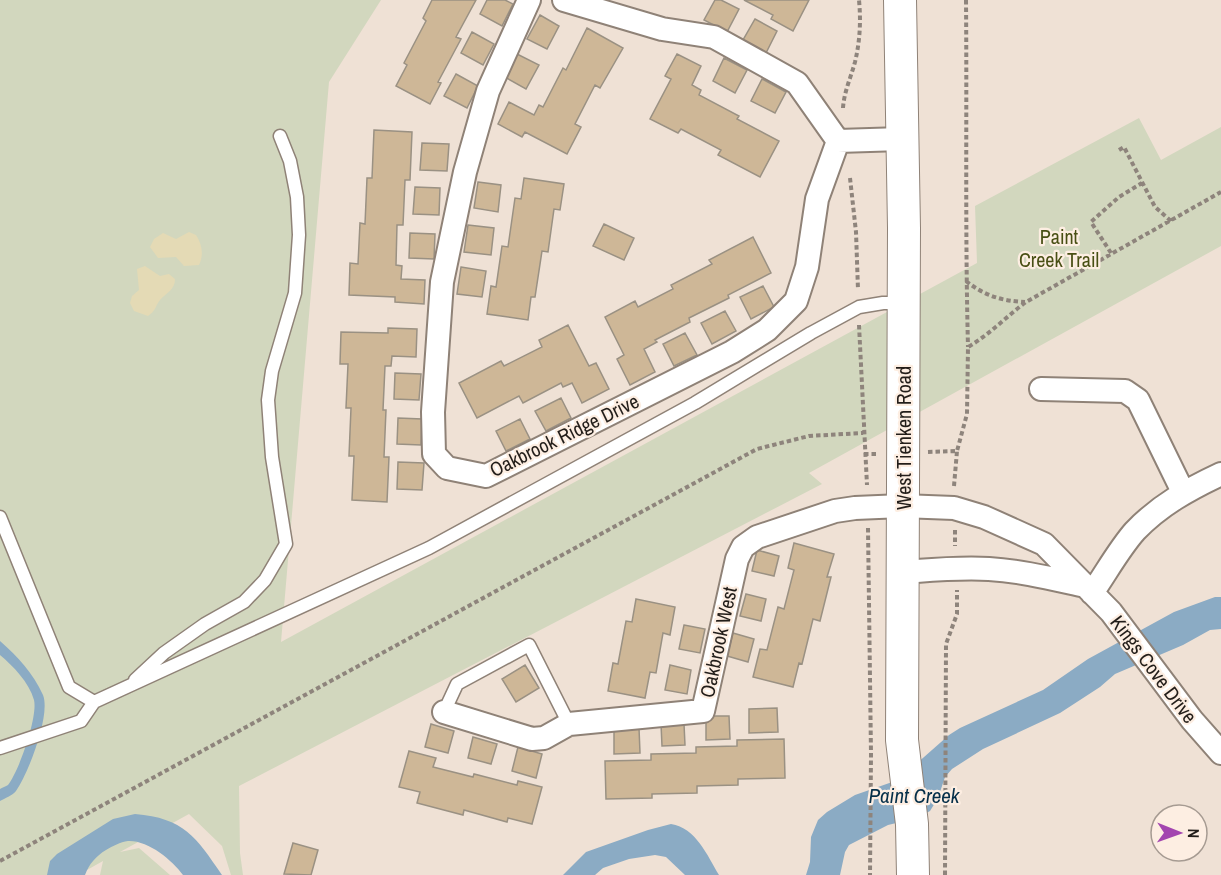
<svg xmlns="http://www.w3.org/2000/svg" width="1221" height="875" font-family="'Archivo Narrow',sans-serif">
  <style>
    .green { fill: #d2d7be }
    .sand { fill: #e4dab5 }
    .water { fill: #8babc4 }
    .building { fill: #ceb797; stroke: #9a9183; stroke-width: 1.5 }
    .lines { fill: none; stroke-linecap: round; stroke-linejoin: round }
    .lane-casing { stroke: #8f8277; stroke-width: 15 }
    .street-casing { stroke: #8f8277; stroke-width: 26 }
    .secondary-casing { stroke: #8f8277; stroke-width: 34 }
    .path { stroke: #8e847c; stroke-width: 4; stroke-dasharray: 4.5 3; stroke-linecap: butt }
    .lane { stroke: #fff; stroke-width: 12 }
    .street { stroke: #fff; stroke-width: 22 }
    .secondary { stroke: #fff; stroke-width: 32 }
    .labels { text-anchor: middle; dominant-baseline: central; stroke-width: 4.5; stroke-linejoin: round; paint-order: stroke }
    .park-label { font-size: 20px; fill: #494f14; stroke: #fdeee2 }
    .street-label { font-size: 20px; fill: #231e1a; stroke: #fdeee2 }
    .water-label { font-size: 21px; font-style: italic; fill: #052f49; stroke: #fdeee2 }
  </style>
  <rect width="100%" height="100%" fill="#efe1d5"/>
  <!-- green -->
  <path class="green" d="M0,0H381L329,82L281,642L977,263L975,206L1139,118L1161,160L1221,127V246L809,473L822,484L239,786L240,853L243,875H231L222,846L189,814L120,852L139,848L170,875H100L103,861L78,875H0Z"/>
  <!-- sand -->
  <path class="sand" d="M189,232L196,235C202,244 204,255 199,265L184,266L176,257L158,258L150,247L154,239L163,233L176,239Z
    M145,266L160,276L169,274L175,279C175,290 167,292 160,300C155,306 156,311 148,316L134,311L130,303L132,296L139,290L137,269Z"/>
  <!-- water -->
  <path class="water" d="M1215,597H1221V629L1210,630L1183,645L1115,674L1100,687L1060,713L983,749L952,769L945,777L938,798L930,811L917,818L888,825L849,845L845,852L840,875H806L810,862L811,837L818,820L827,812L855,795L898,780L949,735L960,728L1043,690L1088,659L1174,612Z
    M0,641C18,657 33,673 43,695C51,715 28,774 16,791C12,796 5,798 0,801V789C2,788 6,786 8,785C19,771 38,717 34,700C29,682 13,666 0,655Z
    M135,814C184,818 196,837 222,875H183C172,860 148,840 128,841C120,842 113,846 106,850C96,856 89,864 85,875H47L50,861L57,854L113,819Z
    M671,824C696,828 707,855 719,875H685L666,857L655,855L629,859L603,868L595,875H563L586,852L648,830Z"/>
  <!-- building -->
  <path class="building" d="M432,0H476L456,37L461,39L438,82L441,83L430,104L396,86L407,65L404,63L426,21L423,18Z
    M487,0H505L513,4L502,26L480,14Z
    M715,0H721L739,9L727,32L704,20Z
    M744,0H809L793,31L771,19L773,15Z
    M540,15L559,26L547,49L527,39Z
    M755,19L777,31L766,53L743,40Z
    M587,28L623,48L600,88L595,85L575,124L581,127L567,154L525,132L522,137L498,124L509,102L534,115L539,105L543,107L563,68L566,70Z
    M472,32L494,44L483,65L461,53Z
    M515,53L539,65L526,89L503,76Z
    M677,54L701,66L692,85L701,90L699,95L739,116L737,119L779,141L760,177L718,155L721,150L681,129L678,133L650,119L671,79L665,76Z
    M724,58L747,70L735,93L713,81Z
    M456,74L478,86L467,108L444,96Z
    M762,79L786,92L775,113L751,101Z
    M374,130L412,132L410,180H405L403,225H397L396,265L402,266L401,279L425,280L424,304L395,302V297L349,295L350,263L358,264L360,223L365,224L367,178H372Z
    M422,143L449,144L447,171L420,170Z
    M524,178L564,184L560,210L554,209L548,252L542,251L535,297H531L528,320L487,314L491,286L496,287L502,246L508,247L515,198L521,199Z
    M478,182L501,185L498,212L474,208Z
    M415,187L440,188L439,215L413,214Z
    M604,224L634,238L624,260L593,246Z
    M468,225L494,228L491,255L464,252Z
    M410,233L435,234L434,259L409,258Z
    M753,237L771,273L728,295L729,298L689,318L690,322L655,340L657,342L644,349L655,372L630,385L617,359L624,355L605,317L635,301L638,307L673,289L671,285L712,264L709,260Z
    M461,267L486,271L482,297L457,294Z
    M763,286L774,307L751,319L740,297Z
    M725,311L736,331L712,344L701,323Z
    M568,325L589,366L596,363L609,389L582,403L572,383L563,387L561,383L523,403L519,396L477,418L459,383L501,361L504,366L542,347L539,340Z
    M388,328L417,329L416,357L392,356L391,366H385L383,410H386L384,457H389L387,502L352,500L354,456H349L351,408H346L348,364H340L341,332L388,333Z
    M685,333L697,355L674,366L663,344Z
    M395,373L421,374L419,400L394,399Z
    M561,398L571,418L546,431L535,411Z
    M398,418L422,419L421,445L397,444Z
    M520,419L530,439L506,451L496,431Z
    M398,462L424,463L422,490L397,489Z
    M794,543L834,554L827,577H831L820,621L813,619L802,664L799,663L793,687L753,677L760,649L767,650L778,607L784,609L794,570L788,568Z
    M757,550L779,556L774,576L752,571Z
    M746,594L766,599L761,621L740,616Z
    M636,599L675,607L670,635L663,633L656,673L650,672L645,698L608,691L613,663L618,664L626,621L632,622Z
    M684,625L705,629L700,653L679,649Z
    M733,633L754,639L748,662L727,656Z
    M525,665L539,688L516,702L502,679Z
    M670,665L691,670L687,694L665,690Z
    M777,708L778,732L749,733V709Z
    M706,716H729L730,739L706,740Z
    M431,724L454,731L448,753L425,747Z
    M661,724H684L685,745L662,746Z
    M639,728L640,753L614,754V729Z
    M473,737L497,744L491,764L468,758Z
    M784,739L785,778L738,779V785L697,786V793L652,794V798L606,799L605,761L651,760V754L696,753V747L737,746V740Z
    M518,747L542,754L536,778L512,771Z
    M409,751L436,758L433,767L473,777L474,774L517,785L518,781L542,787L532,824L508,818L507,822L464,810L463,815L417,803L420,792L399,787Z
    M293,843L318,850L311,875L284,874Z"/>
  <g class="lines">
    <defs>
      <path id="lane" d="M0,517L69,687L94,702L429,548L695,403L811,333L859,307L883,303H902
        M135,680L164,653L205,624L244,602L265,580L286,544L272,457L268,400L272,371L295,293L299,235L297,197L290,161L280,136
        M444,712L457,684L529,645L569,724
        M0,748L81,721L94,702"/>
      <path id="street" d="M529,0L488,91L465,172L442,282L433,412L434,454L447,468L486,476L732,352L767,330L796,301L807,267L817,199L838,141L797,83L714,37L662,29L564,0
        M838,141L902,139
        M1041,389L1125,391L1138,400L1183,492
        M902,572C931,570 960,567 989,569C1022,571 1053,579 1085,586
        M1092,593C1106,573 1119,549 1135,531C1160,505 1189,489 1221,474
        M444,712L532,739L544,738L569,724L703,711L737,559L743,547L757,537L835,511L855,508L902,506L954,508L984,517L1044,544L1111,612L1192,720L1221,753"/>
      <path id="secondary" d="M900,0L904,228L902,740L912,824L913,875"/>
    </defs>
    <!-- lane casing -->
    <use href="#lane" class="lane-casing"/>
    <!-- street casing -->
    <use href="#street" class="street-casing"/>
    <!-- secondary casing -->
    <use href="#secondary" class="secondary-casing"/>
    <!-- path -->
    <path class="path" d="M966,0C967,116 965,231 968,347
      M843,108C844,92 851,77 855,62C860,41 861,21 859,0
      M1119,150L1124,147L1155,207L1171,221
      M850,178L856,232L858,290
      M1111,253L1091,222L1119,197L1142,183
      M966,281C985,296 1002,301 1025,302
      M859,325L867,485
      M928,452L957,451L967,414L968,347C989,335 1007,316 1026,302L1221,192
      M864,454H879
      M954,486L957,451
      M868,528L871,754L870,875
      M955,530V546
      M0,861L757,449L809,436L863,433
      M945,875L946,644L957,614V590"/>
    <!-- lane -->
    <use href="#lane" class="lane"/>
    <!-- street -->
    <use href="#street" class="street"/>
    <!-- secondary -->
    <use href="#secondary" class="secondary"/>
  </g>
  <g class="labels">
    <!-- park labels -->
    <g class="park-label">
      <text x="1059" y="236">Paint<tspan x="1059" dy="23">Creek Trail</tspan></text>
    </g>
    <!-- street labels -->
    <g class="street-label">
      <text transform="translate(564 435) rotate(-26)">Oakbrook Ridge Drive</text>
      <text transform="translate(903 438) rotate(-90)">West Tienken Road</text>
      <text transform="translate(718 642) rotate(-78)">Oakbrook West</text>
      <text transform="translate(1154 669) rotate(53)">Kings Cove Drive</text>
    </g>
    <!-- water labels -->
    <g class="water-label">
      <text x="914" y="795">Paint Creek</text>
    </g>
  </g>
  <!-- north arrow -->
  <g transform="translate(1179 833) rotate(91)"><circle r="28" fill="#fdeee2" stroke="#a69b92" stroke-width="1.5"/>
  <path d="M0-4.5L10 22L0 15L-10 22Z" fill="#a345af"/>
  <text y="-9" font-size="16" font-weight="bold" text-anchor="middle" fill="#231e1a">N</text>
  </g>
</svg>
